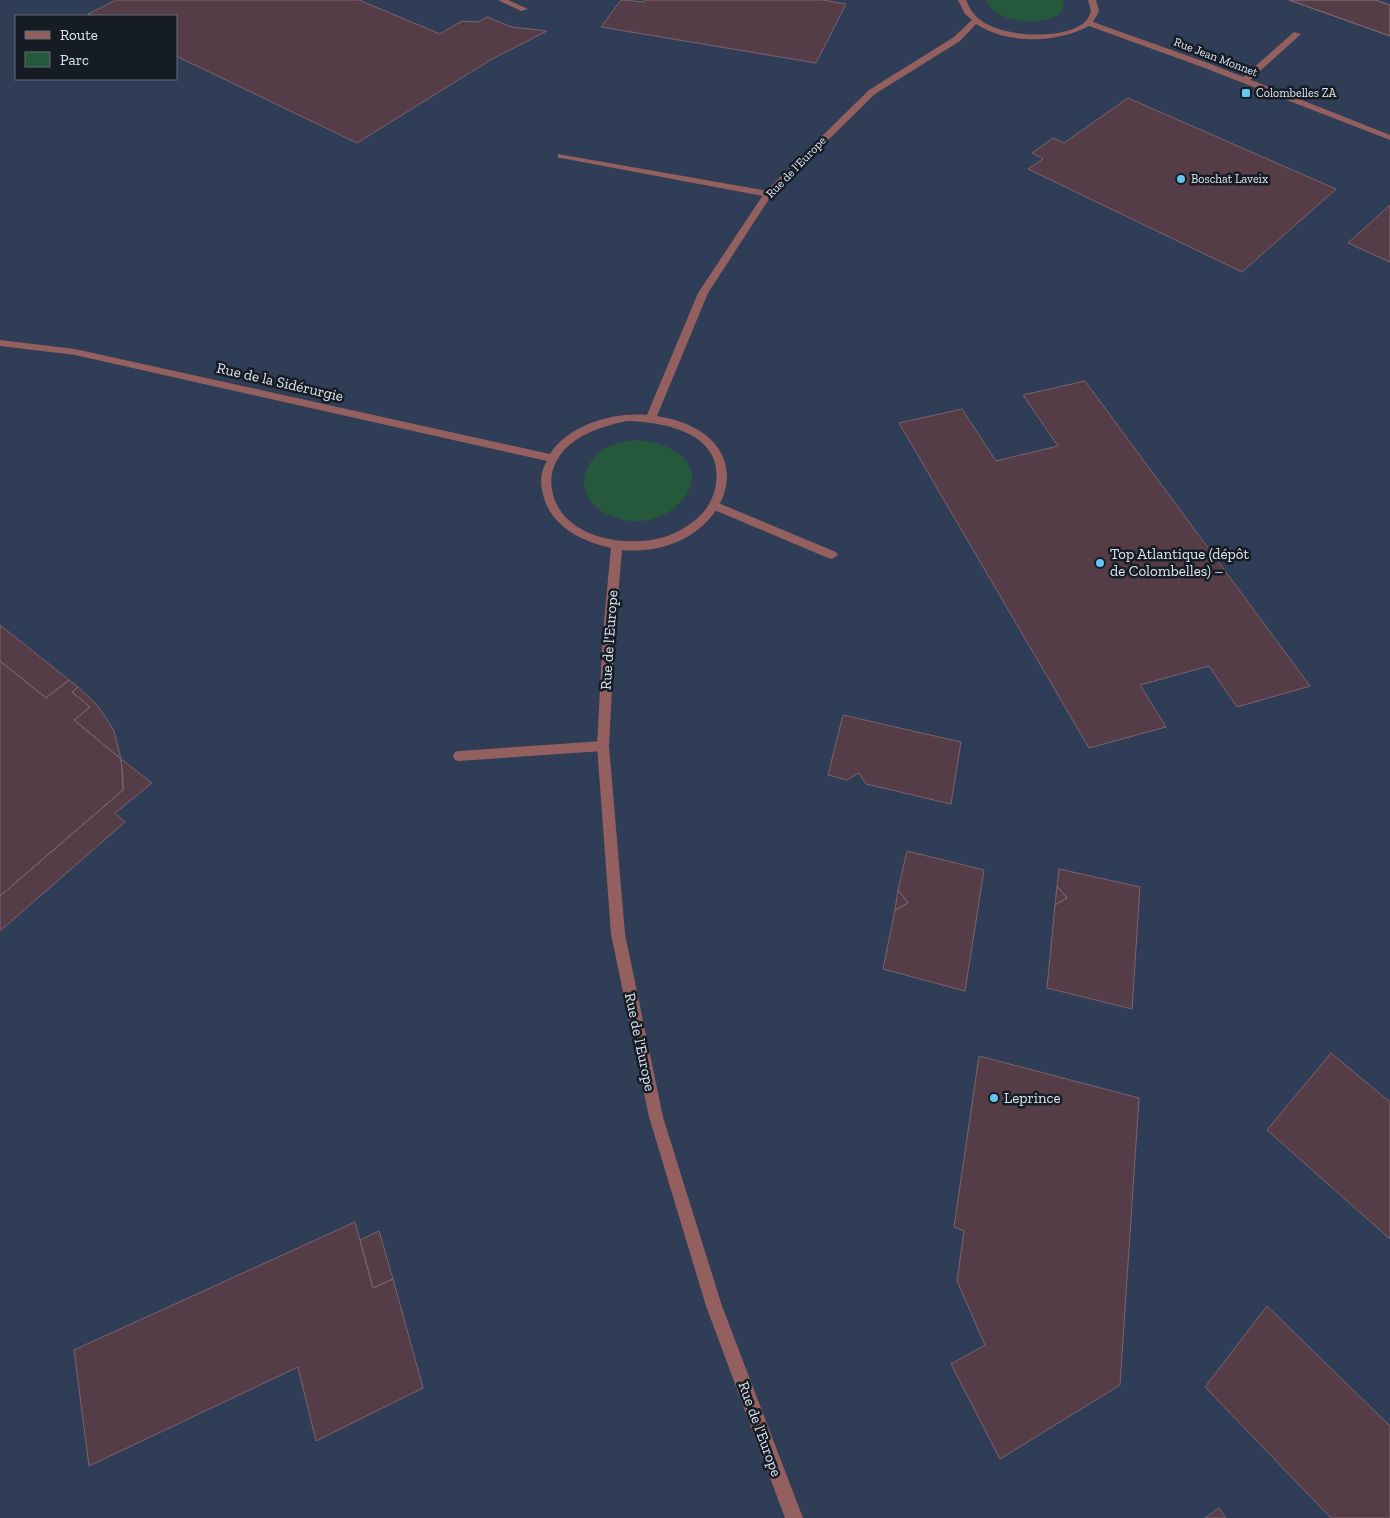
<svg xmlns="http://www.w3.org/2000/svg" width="1390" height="1518" font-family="'Zilla Slab',serif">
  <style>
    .built { fill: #2f3d56; fill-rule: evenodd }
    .green { fill: #26583b }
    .building { fill: #553d47; stroke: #7c626d }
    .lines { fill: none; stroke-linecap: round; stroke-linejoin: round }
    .lane { fill: #93605f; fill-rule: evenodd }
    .street { fill: #93605f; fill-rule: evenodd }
    .poi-dot { fill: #68c4f0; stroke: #161c24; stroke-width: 2 }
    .labels { text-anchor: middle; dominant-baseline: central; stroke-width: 5; stroke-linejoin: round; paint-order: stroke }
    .far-street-label { font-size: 12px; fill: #dee6f2; stroke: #161c24 }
    .far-poi-label { font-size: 12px; fill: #dee6f2; stroke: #161c24; text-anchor: start }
    .street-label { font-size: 15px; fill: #dee6f2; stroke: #161c24 }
    .poi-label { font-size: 15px; fill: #dee6f2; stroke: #161c24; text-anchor: start }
  </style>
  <rect width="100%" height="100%" fill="#293447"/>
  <!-- built -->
  <path class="built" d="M0,0H1390V1518H0ZM16,16H176V79H16Z"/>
  <!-- green -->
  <path class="green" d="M986,0H1063C1073,29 993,28 986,0Z
    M639,440C745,454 670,551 603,512C575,495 580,464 606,448C616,443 628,441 639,440Z"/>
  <!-- building -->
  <path class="building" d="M116,0H359L440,34L462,21L478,22L487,17L512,27L547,31L492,59L357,143L176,56V16H94L88,14Z
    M621,0L644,2L645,0H822L846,4L816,63L601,27Z
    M1289,0H1375L1390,5V36Z
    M1289,0H1375L1390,5V36Z
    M1128,98L1336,189L1242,272L1028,169L1043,159L1032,153L1053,138L1064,143Z
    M1390,205V262L1348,243Z
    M1085,381L1310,686L1237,707L1209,666L1140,685L1166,727L1089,748L899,423L962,409L996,461L1058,446L1023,395Z
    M0,625L69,680L46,698L0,661Z
    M0,661L46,698L69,680L78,687L72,692L90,707L74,720L121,759L123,777V790L0,896Z
    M78,687L95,703L105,716L114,731L121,759L74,720L90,707L72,692Z
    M843,715L961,742L951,804L866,784L859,773L847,780L828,775Z
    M121,759L152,783L115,813L125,822L0,931V896L123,790Z
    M907,851L984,870L965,991L883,969L895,910L908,903L898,890Z
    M1059,869L1140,887L1132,1009L1047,988L1055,905L1067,898L1057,886Z
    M1057,886L1067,898L1055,905Z
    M898,890L908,903L895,910Z
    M1331,1053L1390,1102V1239L1267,1130Z
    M979,1056L1139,1098L1120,1385L1000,1459L951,1364L985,1345L957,1281L964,1231L954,1227Z
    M355,1222L373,1288L393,1279L423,1388L316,1441L298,1367L89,1466L74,1350Z
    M379,1231L393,1279L373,1288L360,1240Z
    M1267,1306L1390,1426V1518H1331L1205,1387Z
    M1219,1508L1226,1518H1205Z"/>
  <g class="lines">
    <!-- lane -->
    <path class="lane" d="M498,0H508L528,9L521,11Z
      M1294,32L1301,34L1248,82H1242V78Z
      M558,154L768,191L772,194L768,197L561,158H558Z
      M716,502L836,552L838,555L832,559L828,558L712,509L711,506Z
      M603,741L607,742L609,746L607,750L603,751L459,761L455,760L453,756L455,752L459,751Z"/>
    <!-- street -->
    <path class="street" d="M958,0H966C970,9 973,15 982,21C1003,37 1066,41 1086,21C1088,19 1090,14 1091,11L1088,0H1096L1099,11L1093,22L1208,63L1390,135V140L1202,67L1089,26C1057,43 1008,45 976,24L960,41L875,94L771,196L708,293L657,416C778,436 726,560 622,550L615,632L609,746L625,934L663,1117L722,1306L803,1518H785L706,1306L649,1117L611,934L597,746L603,632L611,548C580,541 548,525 542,490C540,480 541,470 547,461L75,355L0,346V340L75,349L550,454C569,424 615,412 647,415L698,293L765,192L869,90L954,37L972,20L965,14ZM627,421C665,422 723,433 716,483C714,499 706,512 694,521C678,534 658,541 638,541C603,543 559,529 552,490C550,479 552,467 559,457C573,435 603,426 627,421Z"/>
  </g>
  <!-- markers -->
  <g class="poi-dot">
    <rect x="1241" y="88" width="10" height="10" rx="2.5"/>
    <circle cx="1181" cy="179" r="5"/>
    <circle cx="1100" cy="563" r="5"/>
    <circle cx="994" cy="1098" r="5"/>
  </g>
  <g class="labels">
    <!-- far-street labels -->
    <g class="far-street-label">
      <text transform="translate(1216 57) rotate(21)">Rue Jean Monnet</text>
      <text transform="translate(796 167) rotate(-46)">Rue de l'Europe</text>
    </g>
    <!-- far-poi labels -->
    <g class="far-poi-label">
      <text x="1256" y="93">Colombelles ZA</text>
      <text x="1191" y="179">Boschat Laveix</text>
    </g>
    <!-- street labels -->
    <g class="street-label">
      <text transform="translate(280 382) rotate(13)">Rue de la Sidérurgie</text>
      <text transform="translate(609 640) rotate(-86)">Rue de l'Europe</text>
      <text transform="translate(640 1042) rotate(78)">Rue de l'Europe</text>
      <text transform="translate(760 1429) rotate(70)">Rue de l'Europe</text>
    </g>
    <!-- poi labels -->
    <g class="poi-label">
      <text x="1110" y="554">Top Atlantique (dépôt<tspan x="1110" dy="17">de Colombelles) –</tspan></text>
      <text x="1004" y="1098">Leprince</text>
    </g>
  </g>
  <!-- legend -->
  <rect x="15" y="15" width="162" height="65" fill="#161c24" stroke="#666d76"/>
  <rect x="25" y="31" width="25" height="8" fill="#93605f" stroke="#666d76"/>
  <text x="60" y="40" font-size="15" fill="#dee6f2">Route</text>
  <rect x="25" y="52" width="25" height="15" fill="#26583b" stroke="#666d76"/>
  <text x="60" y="65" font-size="15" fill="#dee6f2">Parc</text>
</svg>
